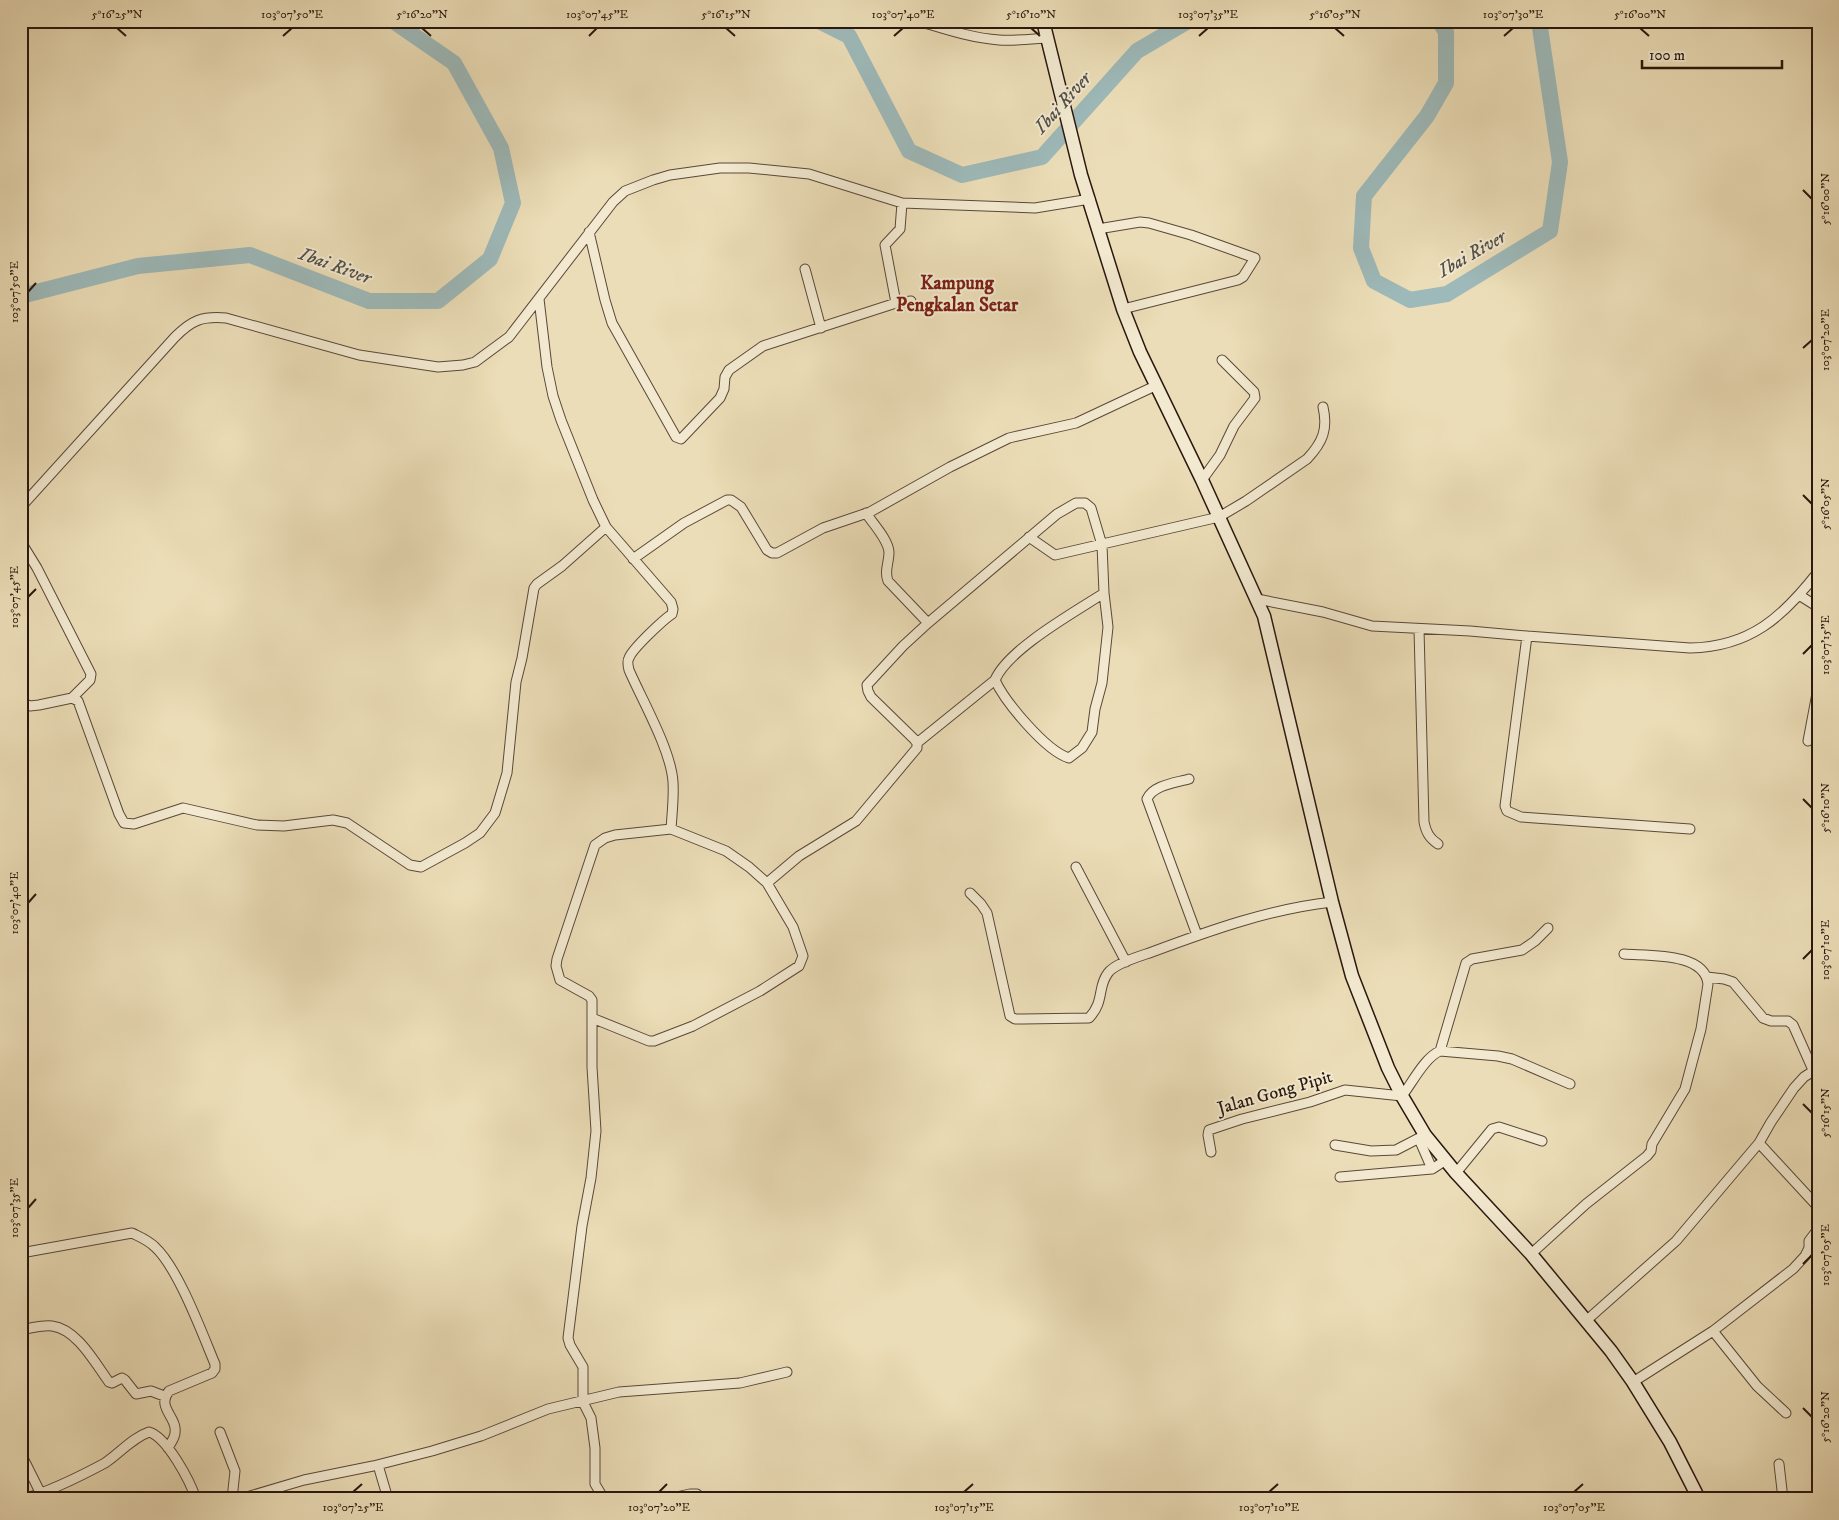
<svg xmlns="http://www.w3.org/2000/svg" width="1839" height="1520" font-family="'IM FELL DW Pica',serif">
  <style>
    .lines { fill: none; stroke-linecap: round; stroke-linejoin: round }
    .river { stroke: #9db9b9; stroke-width: 16 }
    .street-casing { stroke: #5a4838; stroke-width: 11 }
    .secondary-casing { stroke: #29170e; stroke-width: 15 }
    .street { stroke: #f2e9d0; stroke-width: 9 }
    .secondary { stroke: #f2e9d0; stroke-width: 12 }
    .ticks { fill: none; stroke: #29170e; stroke-width: 2 }
    .labels { text-anchor: middle; dominant-baseline: central; stroke-width: 4; stroke-linejoin: round; paint-order: stroke }
    .street-label { font-size: 18px; fill: #29170e; stroke: #f2e9d0 }
    .water-label { font-size: 19px; font-style: italic; fill: #52504a; stroke: #f2e9d0 }
    .neighbourhood-label { font-size: 19px; font-weight: bold; fill: #7a1f14; stroke: #f2e9d0 }
    .neatline { fill: none; stroke: #29170e; stroke-width: 2 }
    .ticks-label { font-size: 12px; text-anchor: middle; fill: #29170e }
  </style>
  <rect width="100%" height="100%" fill="#ebddb7"/>
  <filter id="stains"><feTurbulence type="fractalNoise" baseFrequency=".004" numOctaves="4"/><feColorMatrix values="0 0 0 0 .2 0 0 0 0 .09 0 0 0 0 .02 0 0 0 .5 -.17"/></filter>
  <radialGradient id="worn" r=".72"><stop offset=".6" stop-color="#630" stop-opacity="0"/><stop offset="1" stop-color="#630" stop-opacity=".3"/></radialGradient>
  <g class="lines">
    <!-- river -->
    <path class="river" d="M819,21L849,36L909,151L962,175L1042,157L1137,51L1188,21
      M1439,21L1446,32V83L1427,116L1364,196L1361,248L1374,281L1410,300L1447,294L1550,231L1560,162L1539,21
      M21,296L138,266L250,255L369,301H438L490,259L513,203L501,148L454,63L393,21"/>
    <defs>
      <path id="street" d="M918,21C945,29 971,38 999,40C1015,41 1031,39 1047,38
        M1098,229L1140,222L1149,223L1191,235L1255,258L1243,277L1238,280L1123,309
        M589,232L605,300L612,323L676,437L681,439L720,398L724,389L725,377L729,370L763,346L896,303L911,301
        M805,269L821,328
        M539,299L547,367L553,396L561,420L593,500L606,527L671,602L673,609L672,614C663,620 632,649 629,658C627,661 628,666 629,670C642,700 671,750 673,782C674,797 672,814 671,829L726,851L749,867L767,883L799,856L856,821L917,748V743L914,739L871,697L868,691L867,685L903,646L928,623L1057,514L1076,503H1085L1091,508L1102,545L1104,593L1108,627L1102,683L1095,709L1092,732L1082,748L1069,758C1046,751 1005,702 995,680C1008,649 1075,612 1104,593
        M896,303L885,245L900,229L902,203
        M1202,480L1220,455L1234,426L1255,398L1254,392L1222,360
        M21,507L175,337C192,320 202,316 226,318L359,355L438,367L463,365L475,362L509,337L613,202L625,191L653,180L670,175L720,168H749L809,174L902,203L1035,208L1090,199
        M866,513C873,524 888,539 889,552C889,563 884,571 888,581L928,623
        M1029,537L1055,555L1219,517L1246,501L1307,459C1323,442 1328,429 1323,407
        M21,542L37,568L91,674L90,680L72,698
        M633,559L684,523L727,500H731L741,507L767,550L772,553H777L823,528L870,512L950,467L1009,438L1076,423L1155,386
        M1799,595L1818,607
        M1257,599L1323,612L1372,626L1470,631L1527,636L1690,648C1750,647 1783,617 1818,572
        M1419,629L1424,822C1426,832 1429,838 1438,844
        M1527,636L1505,806L1507,811L1521,817L1690,829
        M21,702L30,706L39,705L72,698L78,701L119,814L124,823L134,824L183,808L257,825L284,826L333,820L347,823L410,865L421,867L465,843L480,833L495,813L507,773L516,682L522,658L534,588L537,584L562,566L606,527
        M1808,741L1818,688
        M917,743L995,680
        M1189,779C1175,783 1153,785 1147,799L1197,935
        M1076,867L1126,962
        M970,893L981,904L987,913L1010,1016L1015,1019H1023L1089,1018C1105,1001 1097,987 1108,973C1115,963 1141,956 1152,952C1211,930 1270,909 1332,902
        M1707,977L1724,979L1733,982L1763,1018L1771,1021H1788L1793,1025L1813,1070
        M592,1018L649,1041H654L693,1026L760,991L799,966L803,956L793,927L767,883
        M1440,1051L1466,963L1472,959L1522,950L1535,941L1548,928
        M1419,1139L1432,1169
        M1759,1143L1818,1207
        M1335,1145L1371,1151L1396,1150L1425,1135
        M1211,1152L1208,1135L1209,1130L1242,1119L1310,1102L1345,1090L1402,1096C1412,1083 1425,1057 1440,1051L1498,1056L1512,1059L1570,1084
        M1456,1173L1492,1129L1499,1127L1542,1141
        M1340,1177L1432,1169L1446,1160
        M21,1253L132,1233C140,1237 148,1240 155,1247C178,1268 202,1333 215,1364V1369L212,1373L169,1391C155,1409 181,1418 174,1437C173,1440 170,1444 168,1448
        M1531,1254L1586,1204L1647,1156L1651,1151L1652,1144L1685,1089L1701,1029L1708,984C1705,952 1648,956 1624,954
        M1587,1320L1676,1241L1759,1143L1771,1122L1794,1088L1804,1077L1818,1068
        M21,1330C31,1328 42,1325 52,1326C77,1329 95,1363 109,1382L112,1383L122,1378L125,1380L136,1394L151,1391L164,1396
        M1713,1331L1757,1386L1786,1413
        M1633,1382L1713,1331L1793,1269L1805,1256L1809,1248V1241L1818,1229
        M220,1432L235,1471L232,1499
        M21,1454L41,1494L46,1499
        M1779,1464L1783,1499
        M378,1465L388,1499
        M277,1488V1499
        M23,1499C51,1491 79,1477 105,1463C120,1453 132,1438 149,1432C167,1437 190,1481 196,1499
        M240,1499L304,1480L373,1466L432,1451L481,1436L548,1409L619,1392L740,1383L787,1372
        M604,1499L595,1484V1448L591,1418L583,1402V1367L570,1345L568,1338L582,1226L591,1178L596,1131L592,1067V1000L589,996L560,980L556,966L557,959L595,845L605,838L615,835L671,829
        M667,1499L690,1494H697L701,1499"/>
      <path id="secondary" d="M1043,21L1081,175L1123,309L1140,352L1202,480L1264,616L1332,902L1352,976L1388,1068L1402,1096L1425,1135L1456,1173L1531,1254L1611,1351L1633,1382L1670,1442L1699,1499"/>
    </defs>
    <!-- street casing -->
    <use href="#street" class="street-casing"/>
    <!-- secondary casing -->
    <use href="#secondary" class="secondary-casing"/>
    <!-- street -->
    <use href="#street" class="street"/>
    <!-- secondary -->
    <use href="#secondary" class="secondary"/>
  </g>
  <!-- ticks -->
  <path class="ticks" d="M117,28L126,36M422,28L431,36M726,28L735,36M1031,28L1040,36M1335,28L1344,36M1640,28L1649,36M283,36L292,28M589,36L597,28M894,36L903,28M1199,36L1208,28M1504,36L1513,28M1803,190L1812,199M28,292L36,283M1803,348L1812,340M1803,495L1812,504M28,597L36,589M1803,654L1812,645M1803,799L1812,808M28,903L36,894M1803,959L1812,950M1803,1104L1812,1113M28,1208L36,1199M1803,1264L1812,1255M1803,1408L1812,1417M353,1492L362,1484M659,1492L667,1484M964,1492L973,1484M1269,1492L1278,1484M1574,1492L1583,1484"/>
  <g class="labels">
    <!-- street labels -->
    <g class="street-label">
      <text transform="translate(1275 1093) rotate(-16)">Jalan Gong Pipit</text>
    </g>
    <!-- water labels -->
    <g class="water-label">
      <text transform="translate(1063 103) rotate(-48)">Ibai River</text>
      <text transform="translate(1472 254) rotate(-30)">Ibai River</text>
      <text transform="translate(335 266) rotate(20)">Ibai River</text>
    </g>
    <!-- neighbourhood labels -->
    <g class="neighbourhood-label">
      <text x="957" y="283">Kampung<tspan x="957" dy="22">Pengkalan Setar</tspan></text>
    </g>
  </g>
  <!-- margin -->
  <rect width="1839" height="1520" fill="none" stroke="#ebddb7" stroke-width="55"/>
  <!-- scale -->
  <path d="M1642 60v8h140v-8" fill="none" stroke="#29170e" stroke-width="2.5"/>
  <text x="1649" y="60" font-size="15" fill="#29170e" stroke="#f2e9d0" stroke-width="4" paint-order="stroke">100 m</text>
  <rect x="28" y="28" width="1784" height="1464" class="neatline"/>
  <g class="ticks-label">
    <text x="117" y="18">5°16'25"N</text>
    <text x="292" y="18">103°07'50"E</text>
    <text x="422" y="18">5°16'20"N</text>
    <text x="597" y="18">103°07'45"E</text>
    <text x="726" y="18">5°16'15"N</text>
    <text x="903" y="18">103°07'40"E</text>
    <text x="1031" y="18">5°16'10"N</text>
    <text x="1208" y="18">103°07'35"E</text>
    <text x="1335" y="18">5°16'05"N</text>
    <text x="1513" y="18">103°07'30"E</text>
    <text x="1640" y="18">5°16'00"N</text>
    <text transform="translate(1825 199) rotate(-90)" y="4">5°16'00"N</text>
    <text transform="translate(14 292) rotate(-90)" y="4">103°07'50"E</text>
    <text transform="translate(1825 340) rotate(-90)" y="4">103°07'20"E</text>
    <text transform="translate(1825 504) rotate(-90)" y="4">5°16'05"N</text>
    <text transform="translate(14 597) rotate(-90)" y="4">103°07'45"E</text>
    <text transform="translate(1825 645) rotate(-90)" y="4">103°07'15"E</text>
    <text transform="translate(1825 808) rotate(-90)" y="4">5°16'10"N</text>
    <text transform="translate(14 903) rotate(-90)" y="4">103°07'40"E</text>
    <text transform="translate(1825 950) rotate(-90)" y="4">103°07'10"E</text>
    <text transform="translate(1825 1113) rotate(-90)" y="4">5°16'15"N</text>
    <text transform="translate(14 1208) rotate(-90)" y="4">103°07'35"E</text>
    <text transform="translate(1825 1255) rotate(-90)" y="4">103°07'05"E</text>
    <text transform="translate(1825 1417) rotate(-90)" y="4">5°16'20"N</text>
    <text x="353" y="1511">103°07'25"E</text>
    <text x="659" y="1511">103°07'20"E</text>
    <text x="964" y="1511">103°07'15"E</text>
    <text x="1269" y="1511">103°07'10"E</text>
    <text x="1574" y="1511">103°07'05"E</text>
  </g>
  <rect width="100%" height="100%" filter="url(#stains)"/>
  <rect width="100%" height="100%" fill="url(#worn)"/>
</svg>
